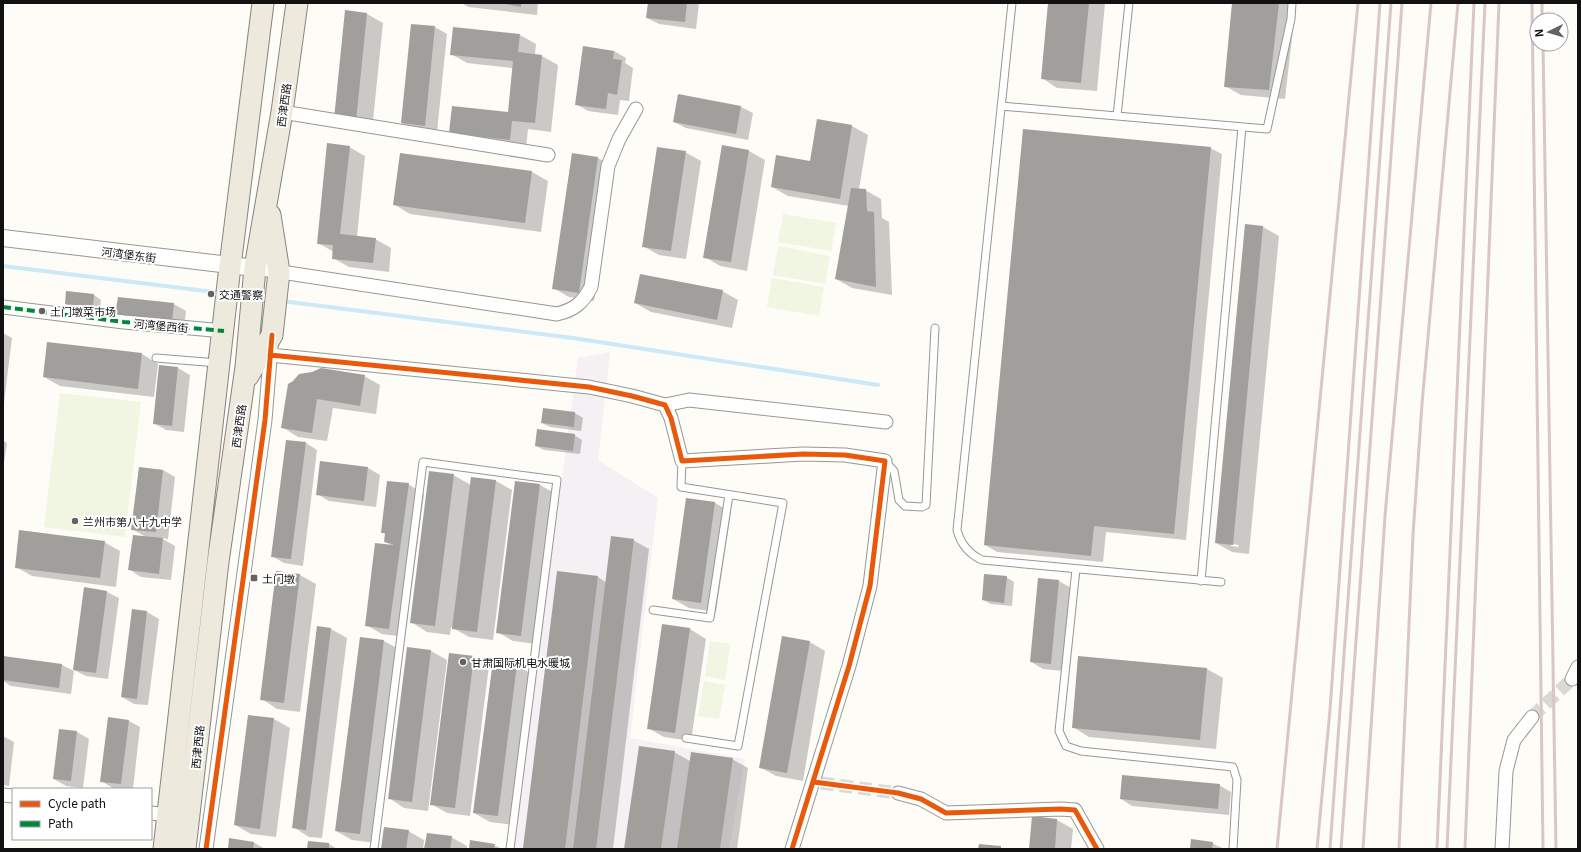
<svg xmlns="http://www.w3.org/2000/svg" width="1581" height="852" font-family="Georgia,'Noto Sans SC',serif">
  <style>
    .industrial { fill: #f5f0f3 }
    .pitch { fill: #f0f6e1 }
    .shadow { fill: #0003; fill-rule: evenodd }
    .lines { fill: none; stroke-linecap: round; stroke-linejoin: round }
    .stream { stroke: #cde8f7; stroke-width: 4 }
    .building { fill: #a19f9c }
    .minor-tunnel { stroke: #dad9d4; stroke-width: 13; stroke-dasharray: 13 6; stroke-linecap: butt }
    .service-casing { stroke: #979795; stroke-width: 9 }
    .minor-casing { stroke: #979795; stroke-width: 15 }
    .tertiary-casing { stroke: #979795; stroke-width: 18 }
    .primary-casing { stroke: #858482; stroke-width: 23 }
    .service { stroke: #fffffe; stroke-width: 7 }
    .minor { stroke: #fffffe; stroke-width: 13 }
    .tertiary { stroke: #fffffe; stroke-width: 16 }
    .primary { stroke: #ede9dc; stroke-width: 21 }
    .rail { stroke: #d9c6c7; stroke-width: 3 }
    .quiet { stroke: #00873e; stroke-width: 4; stroke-dasharray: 8 4; stroke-linecap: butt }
    .cycleway-casing { stroke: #fff; stroke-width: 8 }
    .cycleway { stroke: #e8590c; stroke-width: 5 }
    .poi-dot { fill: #646362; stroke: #fff; stroke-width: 1.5 }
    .labels { text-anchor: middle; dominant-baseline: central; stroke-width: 4; stroke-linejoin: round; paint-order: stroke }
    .street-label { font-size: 11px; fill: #111; stroke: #fff }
    .poi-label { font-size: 11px; fill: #111; stroke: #fff; text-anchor: start }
  </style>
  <rect width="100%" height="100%" fill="#fdfcf7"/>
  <!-- industrial -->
  <path class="industrial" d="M610,352L598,460L658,498L630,738L745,759L729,849H513L578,358Z"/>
  <!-- pitch -->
  <path class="pitch" d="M783,214L836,223L831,251L778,242Z
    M778,246L830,256L825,284L773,275Z
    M772,278L824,287L819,316L767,307Z
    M60,393L141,402L125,537L44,527Z
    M710,641L730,644L725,680L705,676Z
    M704,681L725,685L719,719L698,716Z"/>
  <!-- shadow -->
  <path class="shadow" d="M462,3H538L537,15L468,7Z
    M649,3H699L696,29L659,24L647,18Z
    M1049,3H1105L1097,91L1057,88L1042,78Z
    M1233,3H1296L1285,99L1241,95L1225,86Z
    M346,11L367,14L383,23L372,130L351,127Z
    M435,27L447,34L437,132L414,129L402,123Z
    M454,28L520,35L536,44L535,55L542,56L558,65L551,132L528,129L526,148L450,133L509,113L513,68L467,63L451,54Z
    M584,47L614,51L626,58L625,63L633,68L629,101L620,100L618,115L588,111L576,104Z
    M741,107L753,113L748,140L686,128L674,122Z
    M818,120L852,126L868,135L859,189L865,190L881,199L882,218L889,222L892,295L852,288L836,279L849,206L788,196L772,187L811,162Z
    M723,146L749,151L765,160L747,271L720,266L705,257Z
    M349,147L365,156L357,237L375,239L391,248L389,272L349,267L333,258L334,252L318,243Z
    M1210,148L1222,154L1186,540L1106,532L1103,562L997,552L985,545Z
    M685,152L701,161L686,259L659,255L643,246Z
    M401,154L532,172L548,181L541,232L410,214L395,205Z
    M572,154L598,158L614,167L594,301L569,297L553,288Z
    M1246,226L1263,227L1279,236L1249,554L1232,552L1216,543ZM1231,544L1239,545L1238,547L1231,546Z
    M722,291L738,300L732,328L651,312L635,303Z
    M94,295L101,300L100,311L73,308L66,304Z
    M174,304L186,311L184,328L128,321Z
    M3,333L12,338L3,411Z
    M48,344L142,354L158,364L154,397L60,386L44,377Z
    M178,368L190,375L184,432L166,430L154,423Z
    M364,376L380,385L376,414L333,408L327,441L298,437L282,427L289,384Z
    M544,409L575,413L583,418L581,431L550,427L542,423Z
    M574,435L582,440L580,454L544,450L536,446Z
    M3,441L7,443L3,469Z
    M306,443L317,450L303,566L284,563L272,556Z
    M321,462L368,468L380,475L376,507L329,501L317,494Z
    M139,468L163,470L175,477L168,539L161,538L175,546L171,580L141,577L130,570L146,537L132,529Z
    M453,475L471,485L496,481L512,490L493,640L469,637L451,627L450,635L427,632L411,622Z
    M408,484L424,494L405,637L382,634L366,625L393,546L385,542V534L382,532Z
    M540,485L556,494L537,644L513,641L497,632Z
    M687,499L715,503L731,512L716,612L689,608L673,599Z
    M633,540L649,549L613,849H526L524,848L598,577L607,583Z
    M104,542L120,551L116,587L32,576L16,567Z
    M300,575L316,584L300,712L277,709L262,699Z
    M1006,577L1014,582L1012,606L991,604L983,600Z
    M1059,581L1071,588L1063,671L1043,669L1031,662Z
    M85,588L107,592L119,598L108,679L86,676L74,670L71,694L11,686L3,681V657L62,665L74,671Z
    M147,612L159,619L148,705L134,704L122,697Z
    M663,625L690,629L706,639L691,741L664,737L648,728Z
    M318,627L331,629L347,638L322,838L309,837L293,827Z
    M384,641L400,650L376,843L352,840L336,831Z
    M810,642L825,651L803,781L776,776L760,767Z
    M408,648L431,651L447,660L428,811L404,808L389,798Z
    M473,657L489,666L470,816L447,813L431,804Z
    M493,662L517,665L533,675L514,825L490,822L474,813Z
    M1207,669L1223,678L1216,749L1089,737L1073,727Z
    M274,719L290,728L276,837L251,834L235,825Z
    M129,721L140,727L133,789L113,788L101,781Z
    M60,730L77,732L89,739L83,788L66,786L54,779Z
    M3,736L14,742L9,786L3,785Z
    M674,752L690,761L732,759L748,768L737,849H625Z
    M1219,785L1231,792L1229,815L1132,806L1121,799Z
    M1033,817L1057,820L1073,829L1071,849H1030Z
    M408,831L424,840L423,849H382Z
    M451,837L467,846V849H425Z
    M253,842L265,849H229Z
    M1212,843L1224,849H1191Z
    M329,844L337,849H308Z
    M494,845L502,849H470Z"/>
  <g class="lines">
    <!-- stream -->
    <path class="stream" d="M3,266L222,293
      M282,301L573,338L878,385"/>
  </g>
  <!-- building -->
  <path class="building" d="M500,3H521V7Z
    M648,3H687L685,22L646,18Z
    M1048,3H1089L1081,83L1041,79Z
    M1232,3H1279L1269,90L1224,87Z
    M345,10L367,13L356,121L334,119Z
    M411,24L435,26L425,126L401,123Z
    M453,27L520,34L518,52L542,55L535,123L512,121L510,140L449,133L452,106L508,112L513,61L450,55Z
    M583,46L614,51L613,59L622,60L617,95L608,93L606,109L575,105Z
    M678,94L741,106L736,134L673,122Z
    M817,119L852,125L840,199L771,187L776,155L810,161Z
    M1023,129L1211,147L1174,534L1094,526L1091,556L984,545Z
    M327,143L350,146L340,234L376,238L373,263L332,259L333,245L317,244Z
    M722,145L749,150L731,262L703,258Z
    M657,147L686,151L671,251L642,247Z
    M400,153L532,171L525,223L393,205Z
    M572,153L598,157L579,293L552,289Z
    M851,188L866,189L867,211L874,212L876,287L835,279Z
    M1245,224L1263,226L1233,545L1215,543Z
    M640,274L723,290L717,320L634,303Z
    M66,291L94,294L93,307L65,304Z
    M118,297L174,303L172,321L115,315Z
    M47,342L142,353L138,389L43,377Z
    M159,365L178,367L172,426L153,424Z
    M321,368L365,375L360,406L317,399L312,433L281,428L288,384L293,381L299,374L312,372Z
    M543,408L575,412L574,427L541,423Z
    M537,429L575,434L573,451L535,446Z
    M286,440L306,442L291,559L271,557Z
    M320,461L368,467L364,501L316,495Z
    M139,467L163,470L156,532L131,530Z
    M429,471L454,474L435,626L410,623Z
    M471,477L496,480L477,632L452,629Z
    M387,481L409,483L389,629L365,626L375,543L393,545V544L384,542L385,533H381Z
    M515,481L540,484L521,636L496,633Z
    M686,498L715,502L701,603L672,599Z
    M19,530L105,541L100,578L15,568Z
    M133,535L163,538L159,574L128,570Z
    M611,536L634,539L596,849H573Z
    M276,571L300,574L284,703L260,700Z
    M557,571L598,576L565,849H527L523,848Z
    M984,574L1007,576L1004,603L982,600Z
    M1038,578L1059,580L1051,664L1030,662Z
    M84,587L107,591L96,673L73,670Z
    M132,609L147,611L137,699L121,697Z
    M662,624L690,628L675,733L647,729Z
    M317,626L331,628L306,830L292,828Z
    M782,636L810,641L787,773L759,768Z
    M360,637L384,640L360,834L335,831Z
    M407,647L431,650L412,802L388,799Z
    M449,653L474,656L455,808L430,805Z
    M3,656L62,664L59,688L3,680Z
    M1078,656L1207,668L1200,740L1072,728Z
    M493,661L517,664L498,816L473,813Z
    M248,715L274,718L260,829L234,825Z
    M108,717L129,720L121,784L100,782Z
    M59,729L77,731L71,781L53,779Z
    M639,746L675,751L661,849H624Z
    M691,752L733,758L720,849H677Z
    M1122,775L1220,784L1218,809L1120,799Z
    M1032,816L1057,819L1055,849H1029Z
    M384,827L409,830L406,849H381Z
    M427,833L452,836L450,849H424Z
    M229,838L254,842L253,849H228Z
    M1191,839L1213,842L1212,849H1190Z
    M470,840L495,844L494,849H469Z
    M308,841L329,843V849H307Z
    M979,844L1001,846V849H978Z"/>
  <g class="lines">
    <!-- minor-tunnel -->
    <path class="minor-tunnel" d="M1532,717L1572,679
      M821,783L898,793"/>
    <defs>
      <path id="service" d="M1012,3L957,530C961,545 969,554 982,560L1221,582
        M1001,106L1267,129L1291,19L1292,3
        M1117,116L1129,3
        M156,358L218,363
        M682,461L681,487L783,503L738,746L686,738
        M885,461L894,471L899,500L905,506L922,507L926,505L935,328
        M1076,569L1059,731L1066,746L1081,751L1233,767L1237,780L1233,849
        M1201,581L1242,127
        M653,610L710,618L729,495
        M374,849L423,462L557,480L510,849"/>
      <path id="minor" d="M282,112L548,155
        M255,268L557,314C574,310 583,303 591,287L608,166L619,139L636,109
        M3,307L124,322L224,331
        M270,355L589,387L632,396L665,405L671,418L682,461L803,454L845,455L885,461L870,586L849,666L792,849
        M665,405L689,400L886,422
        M1572,679L1578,667
        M898,793L921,799L946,813L1061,809L1075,810L1097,849
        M3,795L13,796
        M151,813L169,815
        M206,849L265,420L271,347
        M1502,849L1506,771L1514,740L1532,717"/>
      <path id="tertiary" d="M3,238L255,268"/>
      <path id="primary" d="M248,376L272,335L279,272L270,215
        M164,849L230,266L263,3
        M185,849L218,562L246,367L255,268L282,112L297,3"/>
    </defs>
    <!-- service casing -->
    <use href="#service" class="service-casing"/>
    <!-- minor casing -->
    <use href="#minor" class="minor-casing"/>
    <!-- tertiary casing -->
    <use href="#tertiary" class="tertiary-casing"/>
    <!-- primary casing -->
    <use href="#primary" class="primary-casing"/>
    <!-- service -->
    <use href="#service" class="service"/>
    <!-- minor -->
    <use href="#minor" class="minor"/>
    <!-- tertiary -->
    <use href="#tertiary" class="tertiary"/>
    <!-- primary -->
    <use href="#primary" class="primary"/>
    <!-- rail -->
    <path class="rail" d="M1532,3L1543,849
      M1542,3V20
      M1543,44L1556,849
      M1277,849L1358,3
      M1317,849L1330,710L1380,3
      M1330,849L1391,3
      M1341,849L1402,3
      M1363,849L1385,516L1431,3
      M1399,849L1413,535L1422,404L1458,3
      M1437,849L1474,3
      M1447,849L1485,3
      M1465,849L1499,3"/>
    <!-- quiet -->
    <path class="quiet" d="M3,307L124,322L224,331"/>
    <defs>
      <path id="cycleway" d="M270,355L589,387L632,396L665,405L671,418L682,461L803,454L845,455L885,461L870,586L849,666L792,849
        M814,782L898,793L921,799L946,813L1061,809L1075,810L1097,849
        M206,849L265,420L272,335"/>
    </defs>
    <!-- cycleway casing -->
    <use href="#cycleway" class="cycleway-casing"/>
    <!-- cycleway -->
    <use href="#cycleway" class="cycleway"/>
  </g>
  <!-- markers -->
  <g class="poi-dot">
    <circle cx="211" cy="294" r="4"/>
    <circle cx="42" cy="311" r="4"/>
    <circle cx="75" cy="521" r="4"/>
    <rect x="250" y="574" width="8" height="8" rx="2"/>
    <circle cx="463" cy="662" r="4"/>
  </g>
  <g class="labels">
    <!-- street labels -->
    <g class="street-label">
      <text transform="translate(283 105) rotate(-82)">西津西路</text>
      <text transform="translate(129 254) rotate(7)">河湾堡东街</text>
      <text transform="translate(161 325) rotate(5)">河湾堡西街</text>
      <text transform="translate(238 426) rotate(-82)">西津西路</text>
      <text transform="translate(197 747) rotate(-84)">西津西路</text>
    </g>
    <!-- poi labels -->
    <g class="poi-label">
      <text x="219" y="294">交通警察</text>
      <text x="50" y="311">土门墩菜市场</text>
      <text x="83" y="521">兰州市第八十九中学</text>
      <text x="262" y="578">土门墩</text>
      <text x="471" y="662">甘肃国际机电水暖城</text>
    </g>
  </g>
  <!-- border -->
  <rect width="1581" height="852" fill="none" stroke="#111111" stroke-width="8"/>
  <!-- legend -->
  <rect x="12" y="788" width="140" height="52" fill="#ffffff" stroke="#a0a0a0"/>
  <rect x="20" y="801" width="20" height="6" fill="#e8590c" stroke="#a0a0a0"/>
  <text x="48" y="808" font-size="12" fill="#111111">Cycle path</text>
  <rect x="20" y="821" width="20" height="6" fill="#00873e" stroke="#a0a0a0"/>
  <text x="48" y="828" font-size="12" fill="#111111">Path</text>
  <!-- north arrow -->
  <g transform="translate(1549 32) rotate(265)"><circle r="19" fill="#ffffff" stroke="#a0a0a0"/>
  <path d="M0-3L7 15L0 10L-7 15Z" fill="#646362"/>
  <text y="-6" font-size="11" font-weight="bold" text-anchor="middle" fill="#111111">N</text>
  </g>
</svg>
